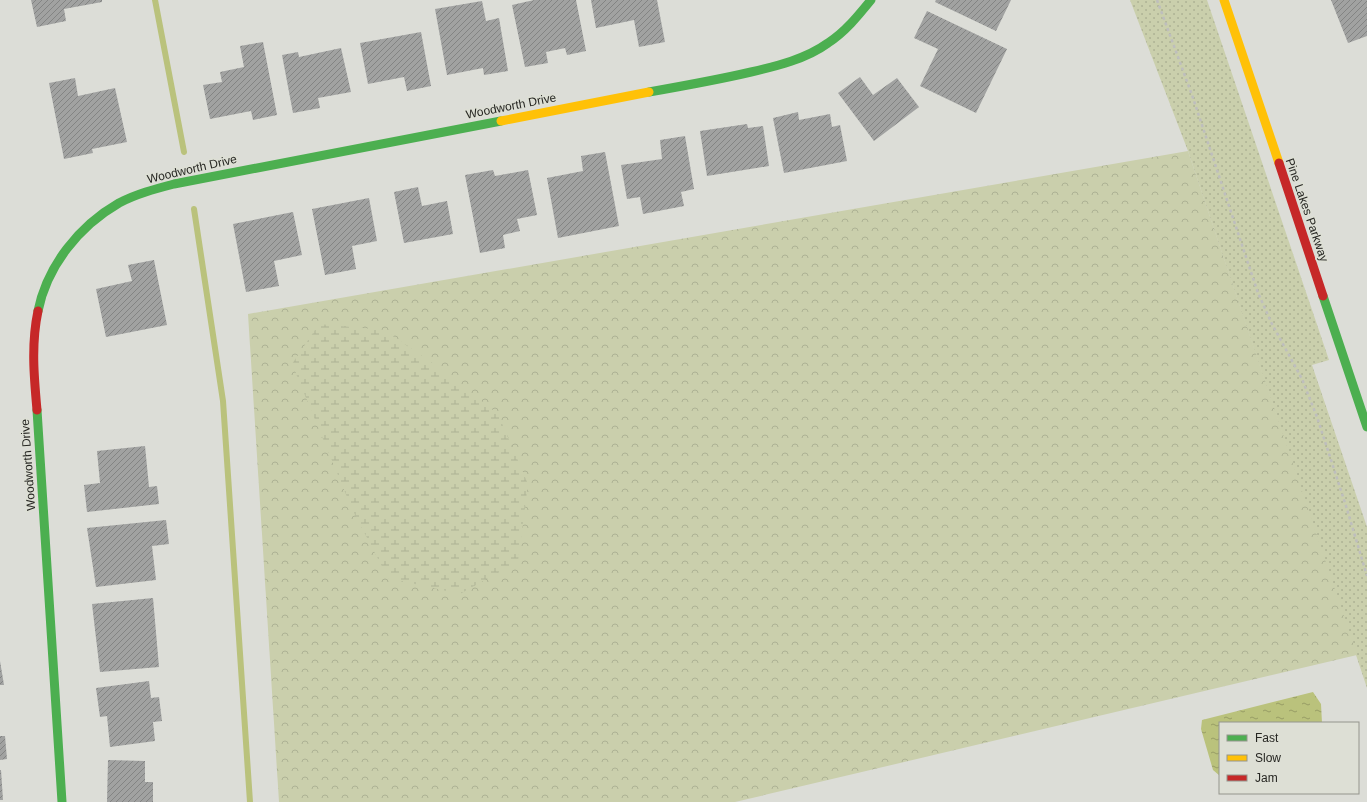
<svg xmlns="http://www.w3.org/2000/svg" width="1367" height="802" font-family="Arial,sans-serif">
  <style>
    .grass { fill: url(#grass-dots) }
    .forest { fill: url(#forest-crowns) }
    .wetland { fill: url(#wetland-marsh) }
    .water { fill: url(#water-ripples) }
    .lines { fill: none; stroke-linecap: round; stroke-linejoin: round }
    .stream { stroke: #bac27c; stroke-width: 6 }
    .building { fill: url(#building-hatch) }
    .path { stroke: #bebebd; stroke-width: 2.5; stroke-dasharray: 3 3; stroke-linecap: butt }
    .fast { stroke: #4caf50; stroke-width: 9 }
    .slow { stroke: #ffc107; stroke-width: 9 }
    .jam { stroke: #c62828; stroke-width: 9 }
    .labels { text-anchor: middle; dominant-baseline: central; stroke-width: 3.5; stroke-linejoin: round; paint-order: stroke }
    .street-label { font-size: 12px; fill: #262622; stroke: #dddfd5 }
  </style>
  <defs>
    <pattern id="grass-dots" width="8" height="8" patternUnits="userSpaceOnUse"><rect width="8" height="8" fill="#cacfac"/><path d="M2 2h.1M6 6h.1" fill="none" stroke="#adb294" stroke-width="1.8" stroke-linecap="round"/></pattern>
    <pattern id="forest-crowns" width="20" height="18" patternUnits="userSpaceOnUse"><rect width="20" height="18" fill="#cacfac"/><path d="M2 6a3 3 0 1 1 6 0M12 15a3 3 0 1 1 6 0" fill="none" stroke="#adb294"/></pattern>
    <pattern id="wetland-marsh" width="20" height="14" patternUnits="userSpaceOnUse"><rect width="20" height="14" fill="#cacfac"/><path d="M1 5h8M5 5V1M11 12h8M15 12V8" fill="none" stroke="#adb294"/></pattern>
    <pattern id="water-ripples" width="26" height="14" patternUnits="userSpaceOnUse"><rect width="26" height="14" fill="#bac27c"/><path d="M2 4q2-2 4 0t4 0M15 11q2-2 4 0t4 0" fill="none" stroke="#979d65"/></pattern>
    <pattern id="building-hatch" width="6" height="6" patternUnits="userSpaceOnUse"><rect width="6" height="6" fill="#a1a2a1"/><path d="M-1 1l2-2M0 6l6-6M5 7l2-2" fill="none" stroke="#838483"/></pattern>
  </defs>
  <rect width="100%" height="100%" fill="#dcddd7"/>
  <!-- grass -->
  <path class="grass" d="M1130,0H1207L1329,360L1312,365L1367,527V688L1188,151Z"/>
  <!-- forest -->
  <path class="forest" d="M1188,151L1357,655L735,802H279L248,314Z"/>
  <!-- wetland -->
  <path class="wetland" d="M319,324L384,330L431,362L498,414L528,484L518,561L460,594L388,578L352,509L292,364Z"/>
  <!-- water -->
  <path class="water" d="M1313,692L1321,704L1322,723H1220V776L1213,770L1201,729L1202,720Z"/>
  <g class="lines">
    <!-- stream -->
    <path class="stream" d="M155,0L184,152
      M194,209L223,401L250,802"/>
  </g>
  <!-- building -->
  <path class="building" d="M31,0H102V2L64,9L66,21L37,27Z
    M534,0H576L586,51L567,55L565,48L546,52L548,63L525,67L512,5Z
    M591,0H657L665,42L639,47L634,20L596,28Z
    M936,0H1011L996,31L935,2Z
    M1331,0H1367V36L1348,43Z
    M482,1L486,21L499,18L508,71L484,75L483,68L447,75L435,9Z
    M927,11L1007,49L976,113L920,86L938,49L914,38Z
    M421,32L431,86L407,91L404,77L368,84L360,43Z
    M263,42L277,115L253,120L251,111L210,119L203,85L222,82L220,72L244,67L240,46Z
    M341,48L351,92L318,98L320,108L293,113L282,55L298,52L299,57Z
    M860,77L873,95L897,78L919,107L874,141L838,93Z
    M75,78L78,96L115,88L127,142L92,149L93,153L64,159L49,83Z
    M798,112L799,120L830,114L832,127L840,125L847,161L784,173L773,118Z
    M747,124L748,128L763,126L769,166L707,176L700,131Z
    M685,136L694,189L681,192L684,206L643,214L640,197L627,199L621,165L662,159L660,140Z
    M605,152L619,226L558,238L547,178L583,171L581,156Z
    M493,170L495,176L528,170L537,215L517,219L520,231L503,235L505,248L480,253L465,175Z
    M418,187L422,206L447,201L453,234L404,243L394,192Z
    M369,198L377,241L352,246L356,269L325,275L312,209Z
    M293,212L302,255L274,261L279,286L246,292L233,224Z
    M154,260L167,325L106,337L96,289L132,281L128,265Z
    M145,446L149,487L157,486L159,504L87,512L84,485L100,483L97,451Z
    M166,520L169,544L152,546L156,580L96,587L87,528Z
    M153,598L159,667L100,672L92,604Z
    M0,661L4,685H0Z
    M149,681L151,698L159,697L162,721L153,722L155,741L110,747L107,716L100,717L96,688Z
    M0,736H5L7,759L0,760Z
    M108,760L145,761V782H153V802H107Z
    M0,770H1L3,800H0Z"/>
  <g class="lines">
    <!-- path -->
    <path class="path" d="M1157,0L1192,95L1258,293L1272,324L1302,379L1317,417L1346,506L1367,576"/>
    <!-- fast -->
    <path class="fast" d="M649,92C683,86 717,80 751,72C777,66 806,59 828,43C845,32 858,16 871,0
      M1323,296L1367,427
      M38,311C47,266 79,226 119,203C136,194 155,189 174,184L501,121
      M37,410L62,802"/>
    <!-- slow -->
    <path class="slow" d="M1224,0L1279,163
      M501,121L649,92"/>
    <!-- jam -->
    <path class="jam" d="M1279,163L1323,296
      M37,410C34,377 31,344 38,311"/>
  </g>
  <g class="labels">
    <!-- street labels -->
    <g class="street-label">
      <text transform="translate(511 106) rotate(-11)">Woodworth Drive</text>
      <text transform="translate(192 169) rotate(-13)">Woodworth Drive</text>
      <text transform="translate(1307 210) rotate(71)">Pine Lakes Parkway</text>
      <text transform="translate(28 465) rotate(-94)">Woodworth Drive</text>
    </g>
  </g>
  <!-- legend -->
  <rect x="1219" y="722" width="140" height="72" fill="#dddfd5" stroke="#94958d"/>
  <rect x="1227" y="735" width="20" height="6" fill="#4caf50" stroke="#94958d"/>
  <text x="1255" y="742" font-size="12" fill="#262622">Fast</text>
  <rect x="1227" y="755" width="20" height="6" fill="#ffc107" stroke="#94958d"/>
  <text x="1255" y="762" font-size="12" fill="#262622">Slow</text>
  <rect x="1227" y="775" width="20" height="6" fill="#c62828" stroke="#94958d"/>
  <text x="1255" y="782" font-size="12" fill="#262622">Jam</text>
</svg>
